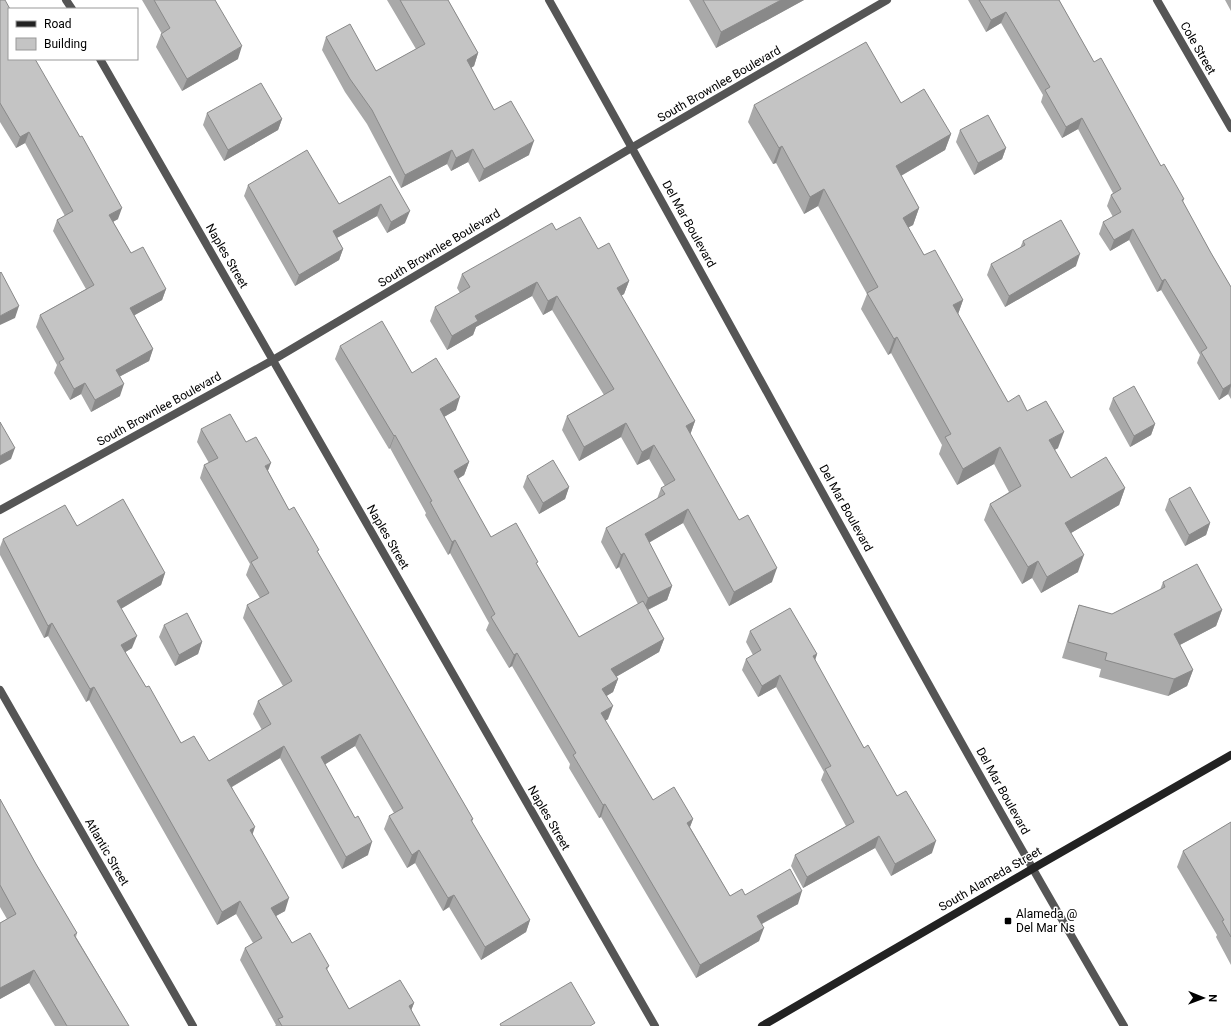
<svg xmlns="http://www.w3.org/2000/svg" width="1231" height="1026" font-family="Roboto,sans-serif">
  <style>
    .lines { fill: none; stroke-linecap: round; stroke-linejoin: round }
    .minor { stroke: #555; stroke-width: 8 }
    .tertiary { stroke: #555; stroke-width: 8 }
    .secondary { stroke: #222; stroke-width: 8 }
    .wall { fill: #a9a9a9 }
    .shaded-wall { fill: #898989 }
    .building { fill: #c4c4c4; stroke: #898989 }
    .poi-dot { fill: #000; stroke: #fff; stroke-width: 1.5 }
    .labels { text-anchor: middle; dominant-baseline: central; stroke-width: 3; stroke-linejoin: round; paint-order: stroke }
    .street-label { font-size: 12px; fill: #000; stroke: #fff }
    .poi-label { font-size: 12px; fill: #000; stroke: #fff; text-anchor: start }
  </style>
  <rect width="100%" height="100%" fill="#fff"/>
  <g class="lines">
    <!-- minor -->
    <path class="minor" d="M66,0L72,9
      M1157,0L1231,128
      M100,59L655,1026
      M0,510L273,360L633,147L887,0
      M0,690L193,1026"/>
    <!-- tertiary -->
    <path class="tertiary" d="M549,0C742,341 925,688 1124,1026"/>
    <!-- secondary -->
    <path class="secondary" d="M762,1026L1032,869L1231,755"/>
  </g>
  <!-- wall -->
  <path class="wall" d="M0,0L9,59L118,219L113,222L131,253L166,289L162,300L134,315L153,349L149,361L119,377L120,396L91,412L81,394L70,400L54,373L57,365L36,327L40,315L86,289L53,231L57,220L65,216L25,143L16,148L0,122Z
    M142,0H215L238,59L182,91L156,47L161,34H162Z
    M387,0H448L478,53L474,66L471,68L494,110L529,155L479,182L468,162L451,171L447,164L401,188L367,124L345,92L322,50L326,37L376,71L416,49Z
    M689,0H804L716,48Z
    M968,0H1059L1094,62L1161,166L1184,199L1183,202L1211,253L1231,287V399L1228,394L1219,400L1197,363L1200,355L1161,290L1157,292L1129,240L1110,251L1099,234L1103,222L1113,217L1107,206L1111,195L1113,193L1078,129L1062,138L1041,102L1043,95L1001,23L986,32Z
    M1225,0H1231V11Z
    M901,103L951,134L945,150L901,176L919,208L913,225L908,227L924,255L963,300L958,314L1008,402L1027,411L1058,448L1054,450L1071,478L1125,488L1119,505L1071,533L1078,572L1041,593L1032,578L1022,584L984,520L990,504L1009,492L994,464L957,485L939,454L942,445L891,353L888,355L861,309L867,294L818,206L804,214L776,163L773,164L748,122L754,105Z
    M207,113L282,119L278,130L224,161L203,125Z
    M960,130L1006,148L1002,159L974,175L956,142Z
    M390,176L405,223L387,233L377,216L337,238L343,249L339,260L295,286L244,196L248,185L339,204Z
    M556,230L598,249L629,281L624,294L621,296L695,421L690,435L772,582L729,606L683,523L649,542L672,586L667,600L648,610L664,639L659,652L616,677L618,679L613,692L606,696L608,719L605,721L653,800L693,819L690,827L730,896L745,895L798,904L762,924L759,941L696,978L601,817L599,818L569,768L570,764L512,666L509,668L486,630L489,623L450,553L448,555L425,515L426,513L390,448L389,449L335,359L340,346L412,373L456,410L444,417L469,462L464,475L458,479L491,537L537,565L579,637L638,604L619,567L616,569L601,542L606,528L657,499L661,488L665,486L649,459L637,465L621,437L579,461L562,430L567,416L604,395L552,310L543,315L532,296L476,327L473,335L447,350L430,321L435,307L460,293L457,288L462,274Z
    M1023,241L1076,266L1005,307L987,275L991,264L1020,248Z
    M1113,398L1155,424L1151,435L1130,447L1109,409Z
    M201,429L246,442L268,471L289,510L318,553L473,819L472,822L530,920L526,932L481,960L449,907L443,911L415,863L407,868L384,829L389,816L394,813L355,746L325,764L368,855L342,869L280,758L232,787L285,911L276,916L292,943L329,966L327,970L349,1009L414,1003L411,1010L420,1026H275L276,1025L240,960L245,948L253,943L236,914L217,925L89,700L86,702L48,636L44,638L0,555V547L3,539L77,526L165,573L161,585L121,609L132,648L125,652L146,687L181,743L209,761L262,730L253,714L258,701L283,686L243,618L247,605L260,598L246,575L250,564L200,478L204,465L209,463L197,442Z
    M527,476L569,487L565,499L539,514L523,487Z
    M1169,499L1210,523L1206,535L1185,546L1165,510Z
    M1163,582L1222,610L1216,626L1180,645L1193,670L1187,686L1168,696L1099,677L1101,669L1062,658L1073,622L1079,605L1112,614L1160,590Z
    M164,625L202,642L198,654L175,666L159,637Z
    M750,631L817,654L815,661L864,748L897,796L932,853L891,876L875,848L803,888L791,866L795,855L846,826L821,780L824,772L776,687L758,697L742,670L746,659L753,655L746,642Z
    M0,799L36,864L77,933L76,937L129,1026H55L29,983L0,999V923L7,919L0,907Z
    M1231,822V965L1216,937L1217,935L1177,867L1183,851Z"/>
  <!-- shaded-wall -->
  <path class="shaded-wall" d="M781,0H804L716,48L721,32Z
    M1006,12L1001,23L986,32L991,20Z
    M242,46L238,59L182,91L187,79Z
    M478,53L474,66L462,73L467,60Z
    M1082,118L1078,129L1062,138L1066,127Z
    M282,119L278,130L224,161L228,150Z
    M29,132L25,143L16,148L20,137Z
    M951,134L945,150L890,182L896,166Z
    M534,141L529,155L479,182L484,169Z
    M782,146L776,163L773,164L779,148Z
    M1006,148L1002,159L974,175L978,163Z
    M473,149L468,162L451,171L456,158Z
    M452,150L447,164L401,188L405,175Z
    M824,189L818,206L804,214L810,197Z
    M381,204L377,216L329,242L333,231Z
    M122,208L118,219L105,226L109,215Z
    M919,208L913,225L897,234L903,218Z
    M410,211L405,223L387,233L391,222Z
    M1133,229L1129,240L1110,251L1114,240Z
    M343,249L339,260L295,286L299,275Z
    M1080,254L1076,266L1005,307L1009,296Z
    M1165,279L1161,290L1157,292L1162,281Z
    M629,281L624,294L611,302L617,288Z
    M537,282L532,296L476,327L473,335L447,350L452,336L475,316Z
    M166,289L162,300L126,320L130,308Z
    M557,296L552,310L543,315L548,301Z
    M963,300L957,317L953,305Z
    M19,306L15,318L0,325V316Z
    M897,337L891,353L888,355L894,339Z
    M153,349L149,361L111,381L116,370Z
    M85,383L81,394L70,400L74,389Z
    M124,384L120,396L91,412L95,400Z
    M1231,384V386L1228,394L1219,400L1223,389Z
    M460,397L456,410L435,422L440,409Z
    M695,421L690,435L686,426Z
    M626,423L621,437L579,461L584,447Z
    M1155,424L1151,435L1130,447L1134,436Z
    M1064,432L1058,448L1043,457L1049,440Z
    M395,435L390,448L389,449L394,436Z
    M654,445L649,459L637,465L642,452Z
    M1000,447L994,464L957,485L963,469Z
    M15,448L11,459L0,465V456Z
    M469,462L464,475L449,484L454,471Z
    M271,463L266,476L265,466Z
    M569,487L565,499L539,514L543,503Z
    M1125,488L1119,505L1059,540L1065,523Z
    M688,509L683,523L640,548L645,534Z
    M1210,523L1206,535L1185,546L1189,535Z
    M455,540L450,553L448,555L452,542Z
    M624,553L619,567L616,569L621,555Z
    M1084,555L1078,572L1041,593L1047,577Z
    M1038,561L1032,578L1022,584L1028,567Z
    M777,568L772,582L729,606L734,592Z
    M165,573L161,585L112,614L117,601Z
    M672,586L667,600L643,612L648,598Z
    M1222,610L1216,626L1168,651L1174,634Z
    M52,623L48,636L44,638L48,626Z
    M137,636L132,648L116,658L121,645Z
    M664,639L659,652L607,682L611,669Z
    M202,642L198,654L175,666L179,655Z
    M517,653L512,666L509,668L514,655Z
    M817,654L813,665V656Z
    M1193,670L1187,686L1168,696L1174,679Z
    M780,675L776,687L758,697L762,686Z
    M618,679L613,692L597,702L602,689Z
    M94,687L89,700L86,702L90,689Z
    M613,706L608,719L596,726L601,713Z
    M360,734L355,746L316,770L321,757Z
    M284,746L280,758L223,792L227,780Z
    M605,804L601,817L599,818L603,805Z
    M693,819L688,832L687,823Z
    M255,827L251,839L250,830Z
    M879,836L875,848L803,888L807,877Z
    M936,841L932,853L891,876L895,864Z
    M372,842L368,855L342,869L346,857Z
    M419,850L415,863L407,868L412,855Z
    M802,891L798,904L752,929L757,916Z
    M454,895L449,907L443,911L448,898Z
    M289,898L285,911L267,921L271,908Z
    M240,901L236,914L217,925L222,912Z
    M530,920L526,932L481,960L485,947Z
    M764,928L759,941L696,978L700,965Z
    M34,970L29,983L0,999V988Z
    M414,1003L409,1016V1006Z"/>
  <!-- building -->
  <path class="building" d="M0,0H5L10,9H9V59H35L80,137L82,136L122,208L109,215L131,253L143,247L166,289L130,308L153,349L116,370L124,384L95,400L85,383L74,389L59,362L64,359L40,315L94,285L57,220L73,211L29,132L20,137L0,103Z
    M154,0H215L242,46L187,79L161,34L170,28Z
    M400,0H448L478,53L467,60L494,110L511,101L534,141L484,169L473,149L456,158L452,150L405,175L372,110L350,79L326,37L350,24L376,71L425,44Z
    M703,0H781L721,32Z
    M979,0H1059L1094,62L1101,58L1161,166L1164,164L1184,199L1182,200L1211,253L1231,287V384L1223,389L1201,352L1207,348L1165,279L1162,281L1133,229L1114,240L1103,222L1121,212L1111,195L1121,189L1082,118L1066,127L1045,90L1050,87L1006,12L991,20Z
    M866,42L901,103L924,89L951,134L896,166L919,208L903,218L924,255L935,250L963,300L953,305L1008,402L1019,395L1027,411L1046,401L1064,432L1049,440L1071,478L1106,457L1125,488L1065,523L1084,555L1047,577L1038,561L1028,567L990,504L1021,486L1000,447L963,469L945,437L951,434L897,337L894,339L867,293L878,287L824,189L810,197L782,146L779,148L754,105Z
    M261,83L282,119L228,150L207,113Z
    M988,115L1006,148L978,163L960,130Z
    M307,150L339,204L390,176L410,211L391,222L381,204L333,231L343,249L299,275L248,185Z
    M580,217L598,249L609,243L629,281L617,288L695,421L686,426L739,520L748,515L777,568L734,592L688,509L645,534L672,586L648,598L624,553L621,555L606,528L665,494L661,488L675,480L654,445L642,452L626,423L584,447L567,416L614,389L557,296L548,301L537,282L475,316L478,321L452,336L435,307L470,287L462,274L552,223L556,230Z
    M1061,220L1080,254L1009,296L991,264L1025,245L1023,241Z
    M1,272L19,306L0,316V273Z
    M382,321L412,373L436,358L460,397L440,409L469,462L454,471L491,537L516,523L538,562L536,563L579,637L643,601L664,639L611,669L618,679L602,689L613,706L601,713L653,800L674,787L693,819L687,823L730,896L742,889L745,895L790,869L802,891L757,916L764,928L700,965L605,804L603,805L573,755L576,753L517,653L514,655L491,617L495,614L455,540L452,542L430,502L432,501L395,435L394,436L340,346Z
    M1134,386L1155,424L1134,436L1113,398Z
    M230,414L246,442L256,437L271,463L265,466L289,510L294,507L319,550L317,551L473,819L471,820L530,920L485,947L454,895L448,898L419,850L412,855L389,816L403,808L360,734L321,757L355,818L358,816L372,842L346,857L284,746L227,780L255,827L250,830L289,898L271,908L292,943L310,933L329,966L326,968L349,1009L400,980L414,1003L409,1006L420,1026H282L278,1019L283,1017L245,948L262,938L240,901L222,912L94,687L90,689L52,623L48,626L3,539L65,505L77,526L123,499L165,573L117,601L137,636L121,645L146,687L149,686L181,743L194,736L209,761L271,724L258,701L292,681L247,605L269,593L251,562L258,558L204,465L218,458L201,429Z
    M0,422L15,448L0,456Z
    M553,460L569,487L543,503L527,476Z
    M1190,487L1210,523L1189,535L1169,499Z
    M1197,564L1222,610L1174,634L1193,670L1174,679L1105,660L1107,653L1068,642L1079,605L1112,614L1165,587L1163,582Z
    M790,608L817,654L813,656L864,748L868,745L897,796L906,791L936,841L895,864L879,836L807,877L795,855L854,822L825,769L831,766L780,675L762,686L746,659L761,650L750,631Z
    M187,613L202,642L179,655L164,625Z
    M0,799L36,864L77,933L74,935L129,1026H67L34,970L0,988V923L16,914L0,885Z
    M1231,822V937L1222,921L1224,920L1183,851Z
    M571,982L595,1023L590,1026H501L500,1024Z"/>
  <!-- markers -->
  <rect class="poi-dot" x="1004" y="917" width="8" height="8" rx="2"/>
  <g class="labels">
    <!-- street labels -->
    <g class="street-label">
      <text transform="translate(1198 48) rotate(60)">Cole Street</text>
      <text transform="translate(719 84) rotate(-30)">South Brownlee Boulevard</text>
      <text transform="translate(689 224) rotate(61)">Del Mar Boulevard</text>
      <text transform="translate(439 248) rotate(-31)">South Brownlee Boulevard</text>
      <text transform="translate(227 256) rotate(60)">Naples Street</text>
      <text transform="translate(159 409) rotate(-29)">South Brownlee Boulevard</text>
      <text transform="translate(846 508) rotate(61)">Del Mar Boulevard</text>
      <text transform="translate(388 537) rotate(60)">Naples Street</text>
      <text transform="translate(1003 791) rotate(61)">Del Mar Boulevard</text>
      <text transform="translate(549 818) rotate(60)">Naples Street</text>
      <text transform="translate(107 852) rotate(60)">Atlantic Street</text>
      <text transform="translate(990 879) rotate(-30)">South Alameda Street</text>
    </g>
    <!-- poi labels -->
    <g class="poi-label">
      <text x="1016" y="914">Alameda @<tspan x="1016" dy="14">Del Mar Ns</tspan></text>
    </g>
  </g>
  <!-- legend -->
  <rect x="8" y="8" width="130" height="52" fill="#ffffff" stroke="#999999"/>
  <rect x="16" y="21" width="20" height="6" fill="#222222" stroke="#999999"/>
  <text x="44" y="28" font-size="12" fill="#000000">Road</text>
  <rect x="16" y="38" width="20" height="12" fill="#c4c4c4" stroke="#999999"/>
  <text x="44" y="48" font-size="12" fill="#000000">Building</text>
  <!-- north arrow -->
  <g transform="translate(1203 998) rotate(91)" stroke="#ffffff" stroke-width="3" paint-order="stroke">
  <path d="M0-3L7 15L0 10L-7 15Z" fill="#000000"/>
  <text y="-6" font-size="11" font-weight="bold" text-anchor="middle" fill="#000000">N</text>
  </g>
</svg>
